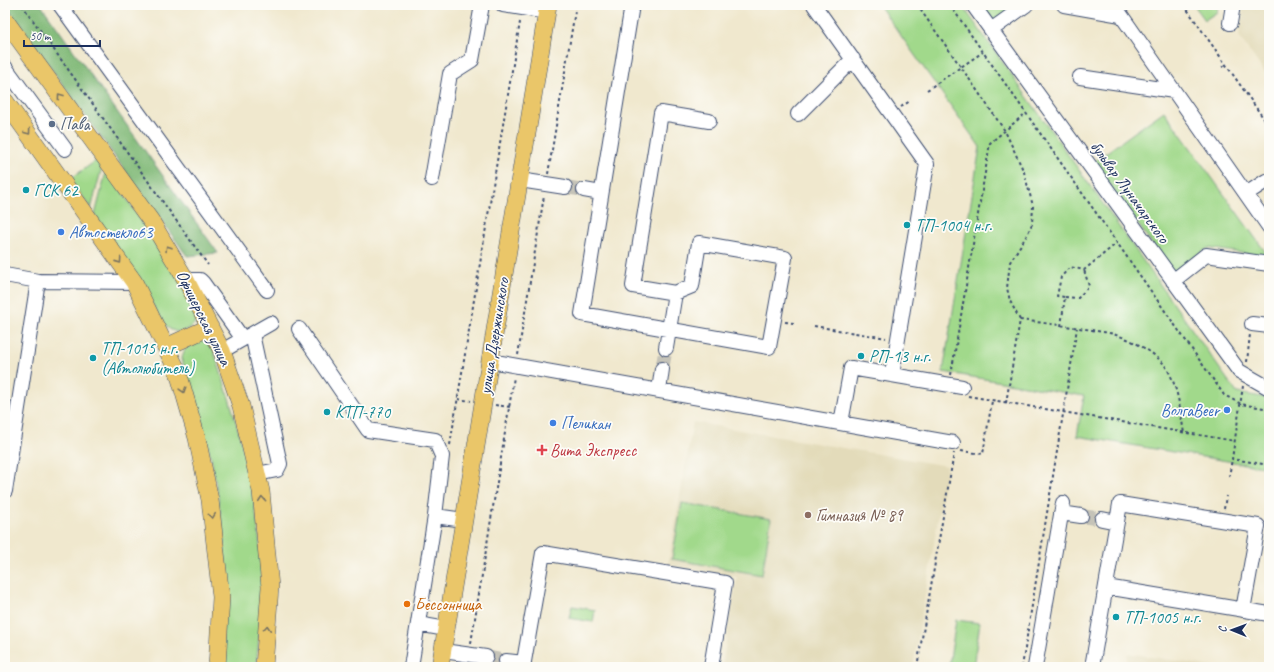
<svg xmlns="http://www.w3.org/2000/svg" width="1274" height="672" font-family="Caveat,sans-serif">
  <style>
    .built { fill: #e3dbba }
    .green { fill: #a1d98b; stroke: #5e8474 }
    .forest { fill: #80b977; stroke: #4e746a }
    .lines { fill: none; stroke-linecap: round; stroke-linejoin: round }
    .minor-tunnel { stroke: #c5c3b8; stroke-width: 14; stroke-dasharray: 14 7; stroke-linecap: butt }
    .minor-casing { stroke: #3b4b6f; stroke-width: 16 }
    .major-casing { stroke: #3b4b6f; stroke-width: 18 }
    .path { stroke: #3b4b6f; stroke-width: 2; stroke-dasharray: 3 3; stroke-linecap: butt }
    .minor { stroke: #fff; stroke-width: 14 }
    .major { stroke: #eac669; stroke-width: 17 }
    .oneway { stroke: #787363 }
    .service-dot { fill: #5c6f8a; stroke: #fdfcf7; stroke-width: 1.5 }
    .culture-dot { fill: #0f9aa8; stroke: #fdfcf7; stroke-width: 1.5 }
    .shop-dot { fill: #3f7fe0; stroke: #fdfcf7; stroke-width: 1.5 }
    .health-dot { fill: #e0444e; stroke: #fdfcf7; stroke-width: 1.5 }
    .education-dot { fill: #8d6e63; stroke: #fdfcf7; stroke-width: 1.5 }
    .food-dot { fill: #e8710a; stroke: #fdfcf7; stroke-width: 1.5 }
    .labels { text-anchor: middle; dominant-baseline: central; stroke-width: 3.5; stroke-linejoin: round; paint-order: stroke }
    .service-label { font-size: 17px; fill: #4e5e75; stroke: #fdfcf7; text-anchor: start }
    .culture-label { font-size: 17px; fill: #0d838f; stroke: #fdfcf7; text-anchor: start }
    .street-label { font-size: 17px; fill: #1b2f5e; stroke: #fdfcf7 }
    .shop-label { font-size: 17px; fill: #366cbe; stroke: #fdfcf7; text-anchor: start }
    .health-label { font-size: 17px; fill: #be3a42; stroke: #fdfcf7; text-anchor: start }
    .education-label { font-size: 17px; fill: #785e54; stroke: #fdfcf7; text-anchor: start }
    .food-label { font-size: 17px; fill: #c56008; stroke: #fdfcf7; text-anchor: start }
  </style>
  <rect width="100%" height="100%" fill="#fdfcf7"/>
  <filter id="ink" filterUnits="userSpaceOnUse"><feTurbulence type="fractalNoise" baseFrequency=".025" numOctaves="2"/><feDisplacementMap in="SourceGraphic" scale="8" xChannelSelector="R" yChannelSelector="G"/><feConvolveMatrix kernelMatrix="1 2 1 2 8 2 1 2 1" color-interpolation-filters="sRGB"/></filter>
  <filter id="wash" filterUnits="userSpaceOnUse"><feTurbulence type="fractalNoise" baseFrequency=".012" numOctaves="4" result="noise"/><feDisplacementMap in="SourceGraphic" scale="16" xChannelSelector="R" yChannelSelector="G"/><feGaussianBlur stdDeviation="0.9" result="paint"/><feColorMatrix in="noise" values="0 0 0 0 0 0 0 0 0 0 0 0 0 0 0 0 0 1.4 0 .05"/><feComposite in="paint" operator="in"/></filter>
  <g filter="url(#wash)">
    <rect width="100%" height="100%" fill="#f0e8ce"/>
    <!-- built -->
    <path class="built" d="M1243,5H1269V79L1239,36Z
      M693,422L947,466L913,667H733L722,665L737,577L668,565Z
      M1128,653L1213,667H1126Z"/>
    <!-- green -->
    <path class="green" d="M879,5H962L1237,393L1269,398V468L1077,436L1084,396L943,372L980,147Z
      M981,5H1017L993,22Z
      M1194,5H1218L1217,12L1205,20Z
      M1164,111L1269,257L1208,248L1173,273L1093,162Z
      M100,158L103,163L91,209L70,179Z
      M107,168L182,284L197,319C191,332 176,336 166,326L95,215Z
      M199,340L211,343C237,418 259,496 262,576C263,607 259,637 256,667H220L226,581L224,542L218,496L211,457L182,359C184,347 188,344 199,340Z
      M682,503L771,519L762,575L672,559Z
      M572,606L595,610L593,622L569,618Z
      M956,620L980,623L973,667L949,666Z"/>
    <!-- forest -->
    <path class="forest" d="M5,5H41L218,253L187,256Z"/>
  </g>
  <g filter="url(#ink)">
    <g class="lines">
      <!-- minor-tunnel -->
      <path class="minor-tunnel" d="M565,187L584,190
        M662,369L666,348
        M1081,516L1102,519
        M486,657L506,661"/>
      <defs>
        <path id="minor" d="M60,5L267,290
          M503,5L547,12
          M632,5L582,314L769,347L785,258L699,243L692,286L675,293L633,286L661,113L709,121
          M814,5L927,164L892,375
          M973,5L1239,371L1269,388
          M1064,5L1121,15
          M1114,5L1269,227
          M1230,23L1233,5
          M991,30L1026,5
          M5,67L65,149
          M1080,77L1174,91
          M798,114L853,59
          M432,179L450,74L472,60L482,5
          M520,180L565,187
          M584,190L601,193
          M1246,194L1266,181
          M5,275L38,281
          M186,280H200L203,283L243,339
          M1173,281L1206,255L1269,264
          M1252,324L1269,326
          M299,329L368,430L435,440L442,456L435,516L411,667
          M252,334L280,464L277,470L257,474
          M666,348L675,293
          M222,351L271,323
          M490,361L953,443
          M659,391L662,369
          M841,423L851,368L962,387
          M5,491L38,281L134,282
          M1061,513L1081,516
          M435,516L464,520
          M1102,519L1117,522
          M1106,587L1269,614
          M418,624L446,629
          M443,651L486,657
          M506,661L524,663
          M523,667L543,553L725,583L711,667
          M1035,667L1063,503
          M1092,667L1120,504L1258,526L1243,610"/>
        <path id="major" d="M5,20L151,221L186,280L222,351L241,406L261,491L270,587L264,667
          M5,101L134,282L178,372L197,438L210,500L221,597L217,667
          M166,347L210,327
          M440,667L548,5"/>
      </defs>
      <!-- minor casing -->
      <use href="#minor" class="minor-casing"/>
      <!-- major casing -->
      <use href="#major" class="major-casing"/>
      <!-- path -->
      <path class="path" d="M22,5L208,265
        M917,5L961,67L1005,131L1024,172L1033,206L1032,224L1027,235L1010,262L1007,288L1010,301L1020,320
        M950,5L1224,395L1241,404L1269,409
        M1184,5L1269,126
        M1222,67L1226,65
        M927,90L983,52
        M901,107L910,101
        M548,174L576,5
        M1065,297L1078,298L1089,286L1084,270
        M785,322L794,323
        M814,326L886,338
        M1061,326L1065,297L1057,296L1061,277L1070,267L1084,270L1117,243
        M518,355L544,196
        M1247,362L1250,334
        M951,375L990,143L1026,113
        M1243,386L1232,459L1269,465
        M968,396L1235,441
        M458,399L471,401
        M1006,403L1020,320C1044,323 1068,326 1092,330C1100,332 1109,332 1116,335C1131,339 1153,352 1163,363C1178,382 1180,410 1184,433
        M495,405L510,407
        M450,445L520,22
        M961,451L983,454L992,401
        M1229,477L1232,459
        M1224,509L1226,496
        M471,643L514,377
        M917,667L954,453
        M1022,667L1077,328"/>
      <!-- minor -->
      <use href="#minor" class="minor"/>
      <!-- major -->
      <use href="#major" class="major"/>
    </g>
    <!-- one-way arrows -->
    <defs><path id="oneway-chevron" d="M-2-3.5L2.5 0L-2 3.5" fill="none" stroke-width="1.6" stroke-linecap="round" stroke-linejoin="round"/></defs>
    <g class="oneway">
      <use href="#oneway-chevron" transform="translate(60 96) rotate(-126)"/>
      <use href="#oneway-chevron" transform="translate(28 132) rotate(54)"/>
      <use href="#oneway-chevron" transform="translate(168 248) rotate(-122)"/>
      <use href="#oneway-chevron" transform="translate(119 261) rotate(55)"/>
      <use href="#oneway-chevron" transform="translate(183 390) rotate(73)"/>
      <use href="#oneway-chevron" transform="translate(262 499) rotate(-95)"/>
      <use href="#oneway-chevron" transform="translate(212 516) rotate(84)"/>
      <use href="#oneway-chevron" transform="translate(267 628) rotate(-86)"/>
    </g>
  </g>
  <!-- markers -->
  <circle class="service-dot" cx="52" cy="124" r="4"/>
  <g class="culture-dot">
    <circle cx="26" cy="190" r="4"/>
    <circle cx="907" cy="225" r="4"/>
    <circle cx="861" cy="356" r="4"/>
    <circle cx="93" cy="358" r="4"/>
    <circle cx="327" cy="412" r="4"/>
    <circle cx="1116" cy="617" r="4"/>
  </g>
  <g class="shop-dot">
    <circle cx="61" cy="232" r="4"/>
    <circle cx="1227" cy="410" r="4"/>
    <circle cx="553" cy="423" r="4"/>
  </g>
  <path class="health-dot" d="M540 444h4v4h4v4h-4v4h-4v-4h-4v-4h4z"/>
  <circle class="education-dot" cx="808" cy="515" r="4"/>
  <circle class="food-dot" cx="407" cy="604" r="4"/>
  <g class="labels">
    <!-- service labels -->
    <g class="service-label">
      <text x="60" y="124">Пава</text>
    </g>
    <!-- culture labels -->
    <g class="culture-label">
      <text x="34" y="190">ГСК 62</text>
      <text x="915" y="225">ТП-1004 н.г.</text>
      <text x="101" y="348">ТП-1015 н.г.<tspan x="101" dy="20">(Автолюбитель)</tspan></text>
      <text x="869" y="356">РП-13 н.г.</text>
      <text x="335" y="412">КТП-770</text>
      <text x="1124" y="617">ТП-1005 н.г.</text>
    </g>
    <!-- street labels -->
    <g class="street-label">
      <text transform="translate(1130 192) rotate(54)">бульвар Луначарского</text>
      <text transform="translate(204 318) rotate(64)">Офицерская улица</text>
      <text transform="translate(494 336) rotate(-81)">улица Дзержинского</text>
    </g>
    <!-- shop labels -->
    <g class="shop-label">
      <text x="69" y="232">Автостекло63</text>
      <text x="1219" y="410" text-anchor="end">ВолгаBeer</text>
      <text x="561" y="423">Пеликан</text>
    </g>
    <!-- health labels -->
    <g class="health-label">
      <text x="550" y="450">Вита Экспресс</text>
    </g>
    <!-- education labels -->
    <g class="education-label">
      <text x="816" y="515">Гимназия № 89</text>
    </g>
    <!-- food labels -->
    <g class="food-label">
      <text x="415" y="604">Бессонница</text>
    </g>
  </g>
  <!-- margin -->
  <rect width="1274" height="672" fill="none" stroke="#fdfcf7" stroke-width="20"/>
  <!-- north arrow -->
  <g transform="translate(1232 630) rotate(271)" stroke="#fdfcf7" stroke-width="3" paint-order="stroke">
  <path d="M0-3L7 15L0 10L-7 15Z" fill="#1b2f5e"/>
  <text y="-6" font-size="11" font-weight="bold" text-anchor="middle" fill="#1b2f5e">С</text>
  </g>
  <!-- scale -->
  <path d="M24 40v6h76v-6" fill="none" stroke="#1b2f5e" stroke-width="2"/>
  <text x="30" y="40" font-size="12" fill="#1b2f5e" stroke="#fdfcf7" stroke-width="3" paint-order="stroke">50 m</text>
</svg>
